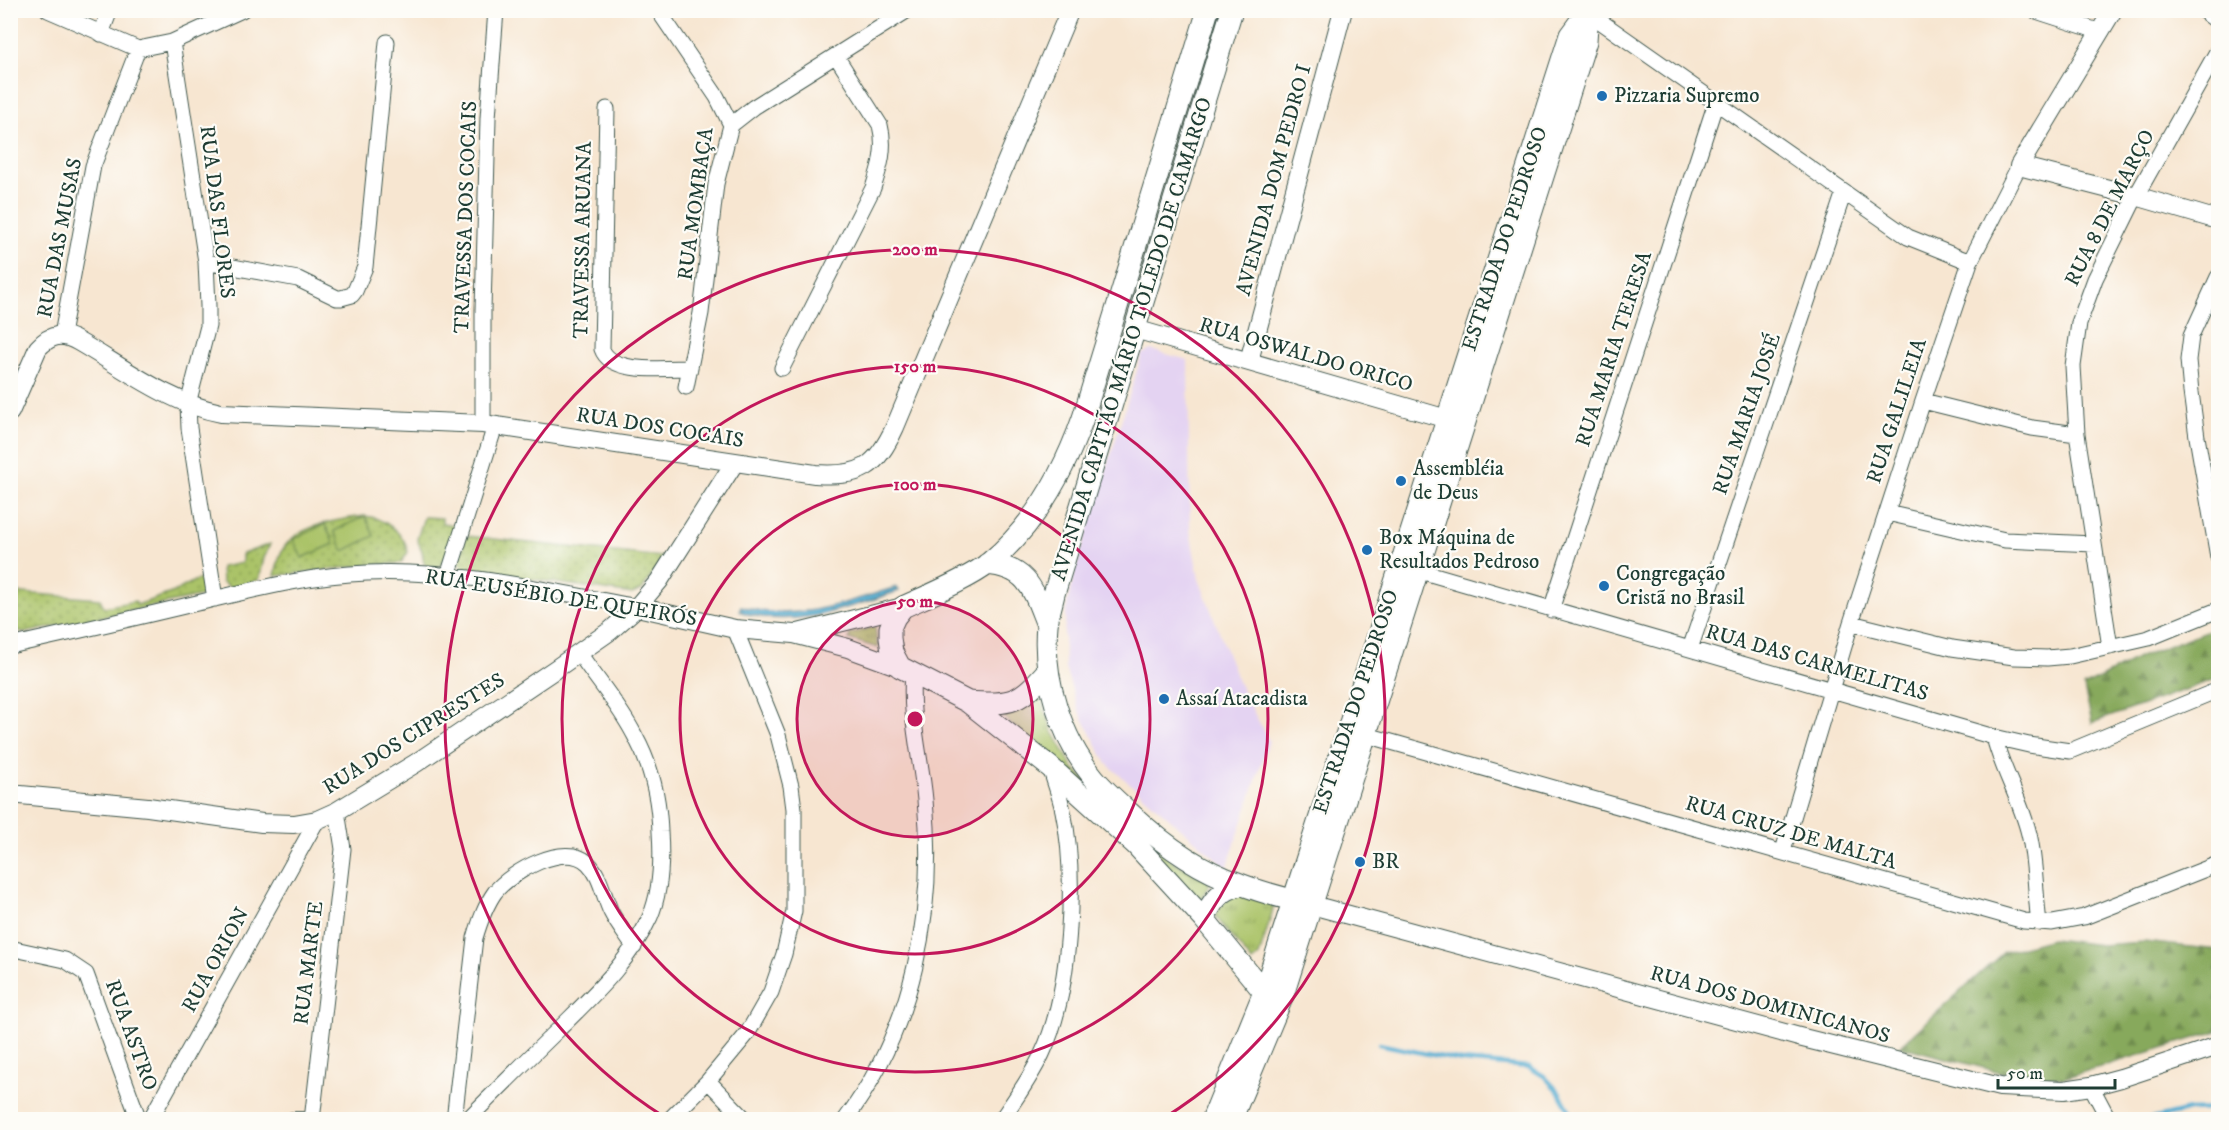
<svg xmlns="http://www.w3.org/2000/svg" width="2229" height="1130" font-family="'IM FELL DW Pica',serif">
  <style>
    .built { fill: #e4d3f2 }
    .grass { fill: url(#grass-tufts); stroke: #64804e; stroke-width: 1.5 }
    .forest { fill: url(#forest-firs); stroke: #537348; stroke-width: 1.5 }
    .park { fill: url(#park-dots); stroke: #64804e; stroke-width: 1.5 }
    .pitch { fill: #aac368; stroke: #64804e; stroke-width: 1.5 }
    .water { fill: url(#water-waves); stroke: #397482; stroke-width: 1.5 }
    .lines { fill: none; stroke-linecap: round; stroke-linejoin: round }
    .stream { stroke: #53abd0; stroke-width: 4.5 }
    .minor-casing { stroke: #3f564c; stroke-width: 17 }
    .tertiary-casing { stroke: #3f564c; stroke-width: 20 }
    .secondary-casing { stroke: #3f564c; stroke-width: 23 }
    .minor { stroke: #fff; stroke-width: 15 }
    .tertiary { stroke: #fff; stroke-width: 18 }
    .secondary { stroke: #fff; stroke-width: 21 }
    .ring { fill: none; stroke: #c2185b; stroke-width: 3 }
    .poi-dot { fill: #1f6fb2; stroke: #fdfcf7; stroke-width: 2 }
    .labels { text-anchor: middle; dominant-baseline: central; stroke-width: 4.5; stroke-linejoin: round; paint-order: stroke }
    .poi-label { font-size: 21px; fill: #1f3d34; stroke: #fdfcf7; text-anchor: start }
    .street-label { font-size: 21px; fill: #1f3d34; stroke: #fdfcf7 }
    .centre { fill: #c2185b; stroke: #fdfcf7; stroke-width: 3 }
    .ring-label { font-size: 18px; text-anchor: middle; font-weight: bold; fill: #c2185b; stroke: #fdfcf7; stroke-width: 4.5; stroke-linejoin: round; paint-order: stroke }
  </style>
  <defs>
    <pattern id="grass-tufts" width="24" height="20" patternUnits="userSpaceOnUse" patternTransform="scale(1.5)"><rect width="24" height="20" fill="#aac368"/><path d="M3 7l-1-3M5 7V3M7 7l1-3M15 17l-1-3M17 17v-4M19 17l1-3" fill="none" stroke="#8aa056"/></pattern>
    <pattern id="forest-firs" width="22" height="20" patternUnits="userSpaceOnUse" patternTransform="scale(1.5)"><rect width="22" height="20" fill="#87a95c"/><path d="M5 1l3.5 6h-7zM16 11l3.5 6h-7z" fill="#6e8b4d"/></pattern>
    <pattern id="park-dots" width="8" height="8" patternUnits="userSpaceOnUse" patternTransform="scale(1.5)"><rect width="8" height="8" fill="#aac368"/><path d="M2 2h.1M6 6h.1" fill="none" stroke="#8aa056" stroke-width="1.8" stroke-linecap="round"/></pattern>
    <pattern id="water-waves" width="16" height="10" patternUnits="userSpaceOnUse" patternTransform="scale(1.5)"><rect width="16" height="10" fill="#53abd0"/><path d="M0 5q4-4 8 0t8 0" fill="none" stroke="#448caa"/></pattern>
  </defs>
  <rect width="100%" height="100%" fill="#fdfcf7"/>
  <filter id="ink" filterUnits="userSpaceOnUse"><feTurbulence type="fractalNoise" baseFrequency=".0167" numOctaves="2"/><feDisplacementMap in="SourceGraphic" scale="12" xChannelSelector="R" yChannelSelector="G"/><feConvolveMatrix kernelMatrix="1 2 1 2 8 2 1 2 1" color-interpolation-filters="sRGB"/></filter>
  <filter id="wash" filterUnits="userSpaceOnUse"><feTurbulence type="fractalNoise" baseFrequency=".008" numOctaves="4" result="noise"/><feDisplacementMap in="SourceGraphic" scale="24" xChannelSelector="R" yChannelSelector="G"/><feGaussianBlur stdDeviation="1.35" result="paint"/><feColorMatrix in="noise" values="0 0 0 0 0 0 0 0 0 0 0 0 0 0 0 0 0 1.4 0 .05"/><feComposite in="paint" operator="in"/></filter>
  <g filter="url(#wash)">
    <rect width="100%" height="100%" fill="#f7e6d1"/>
    <!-- built -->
    <path class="built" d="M1151,350L1188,360L1190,531L1199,579L1239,684L1269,741L1227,868L1107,764L1078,709L1065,668L1064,633L1067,605L1075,571L1142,354Z"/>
    <!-- grass -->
    <path class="grass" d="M875,627L878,648L849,639L850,634Z
      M1038,695L1040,697L1053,732L1074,769L1150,845L1179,865L1209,882V886L1200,899L1001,715Z
      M1233,893L1272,903L1274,906L1259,956L1252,962L1216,917V912Z"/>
    <!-- forest -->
    <path class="forest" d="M2218,626V678L2092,723L2084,687L2140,657Z
      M2052,939L2101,945L2144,942L2218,950V1031L2064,1078L2015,1076L1900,1046L2004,952Z"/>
    <!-- park -->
    <path class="park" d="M364,516C383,517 405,533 408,552L401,563L368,565L275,576C277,567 278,557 283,549C298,524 339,520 364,516Z
      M424,517L442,518V523L456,525C451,540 447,580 424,564L422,551L417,539Z
      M466,536L663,557L642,590L632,594L464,569L459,563Z
      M270,544L264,558L259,580L231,588L222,582L221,567L242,563V554Z
      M203,579L205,591L202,596L24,633L12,629L10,592L100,599L104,607L135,601L137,605L174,592L194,581Z"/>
    <!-- pitch -->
    <path class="pitch" d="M365,516L374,536L344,551L334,531Z
      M325,524L334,544L302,558L293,539Z"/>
    <!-- water -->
    <path class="water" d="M897,587L899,591C848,607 793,631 739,611L741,606C795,624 845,602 897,587Z"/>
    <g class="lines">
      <!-- stream -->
      <path class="stream" d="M1379,1044L1462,1061L1529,1067L1544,1076L1558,1091L1575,1120
        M2148,1120L2189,1110L2218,1109"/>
    </g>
  </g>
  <g filter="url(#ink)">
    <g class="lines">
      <defs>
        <path id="minor" d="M48,10L138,49L172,42L242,10
          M658,10L717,97L731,125L716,184L701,313L686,387
          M2033,10L2101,32
          M2202,10L2218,22
          M1587,12L1908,237L1970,262
          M101,34L110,10
          M172,42L206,262L208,306V326L188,404L189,428L215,599
          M607,109L602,349C611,375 666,368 689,368
          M731,125L754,107L908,10
          M206,262L298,279L337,298H341L352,295L355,291L365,267L387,42
          M2218,277L2191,336L2188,360L2191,392L2197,437L2218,557
          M62,335L93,166L138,49
          M782,368L873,188C880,167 886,148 880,125L836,56
          M1923,401L2032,428L2077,434
          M483,424V310L488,118L496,10
          M1887,513L2005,540L2094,544
          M1410,568L1994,737L2029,745L2070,751L2218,690
          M448,576L495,426
          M1551,610L1716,102
          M1851,623L1952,648L2014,657L2047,658L2070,656L2149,638L2218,610
          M10,646C73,632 135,618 197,603C253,590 309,575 367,573C455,569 551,591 637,607
          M2110,647L2077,434L2073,366L2079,323L2095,279L2136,196L2218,50
          M1690,649L1844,192
          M1356,732L2024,921L2052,923L2084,917L2218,864
          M1994,737C2002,770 2021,800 2029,834C2036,863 2035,893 2039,923
          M1783,851L1851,623L1923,401L1970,262L2019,166
          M10,948L65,960L86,974L139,1120
          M708,1081L746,1120
          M2091,1086L2109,1120
          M150,1120L317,820
          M291,1120L312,1118
          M312,1120L343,849L337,811
          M454,1120L475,938C480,921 485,906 495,892C511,872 565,841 588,863C601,876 603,895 611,912C617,924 626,935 634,947
          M467,1120C497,1090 527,1060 558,1030C592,996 629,963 650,917C661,891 662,860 660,832C659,799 651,765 635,736C620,706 597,680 579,653
          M669,1120L708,1081L747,1034L771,992L784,954L794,911V809L791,786L778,735L735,629
          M845,1120C913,1029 936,912 925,800C921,757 909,717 913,673
          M1001,1120C1016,1098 1031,1077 1042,1054C1071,993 1077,876 1063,811C1060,796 1054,781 1050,767"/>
        <path id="tertiary" d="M2113,10L2019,166L2136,196L2218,220
          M1135,329L1461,423
          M1249,361L1343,10
          M10,412L38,348C51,334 62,332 79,342C124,368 169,403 221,413L483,424L815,474C861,477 876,468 895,427L1070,10
          M637,607L735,629L794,634L848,648L900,667
          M798,633L903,607
          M10,794L148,807L262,823L294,824L317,820L337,811L416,763L557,668L610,631L637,607L659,581L735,462
          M1312,905L1799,1037L2000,1087L2064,1090L2091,1086L2121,1078L2218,1046"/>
        <path id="secondary" d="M1208,10L1083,418C1064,472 1034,526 989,563C969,579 927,596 903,607L895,617L890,628V638L892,652L900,667L968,702L1050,767L1136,845L1204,919L1264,992L1282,998
          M1232,10L1054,594C1052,604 1048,615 1047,625C1042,678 1061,738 1094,778C1106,792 1120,804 1133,816C1165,846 1199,870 1240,884C1261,892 1283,898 1305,903
          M987,564C1029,568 1033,590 1047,625
          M968,702C1013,705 1019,703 1048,670
          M1204,919C1212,901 1220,890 1240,885
          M1212,1120L1264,992L1570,35L1587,12
          M1231,1120L1282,998L1586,41L1588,10"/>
      </defs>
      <!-- minor casing -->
      <use href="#minor" class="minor-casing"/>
      <!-- tertiary casing -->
      <use href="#tertiary" class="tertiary-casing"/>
      <!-- secondary casing -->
      <use href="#secondary" class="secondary-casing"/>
      <!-- minor -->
      <use href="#minor" class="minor"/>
      <!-- tertiary -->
      <use href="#tertiary" class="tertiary"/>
      <!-- secondary -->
      <use href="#secondary" class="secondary"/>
    </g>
  </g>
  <!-- distance rings -->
  <circle cx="915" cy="719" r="118" fill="#c2185b" fill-opacity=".12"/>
  <g class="ring">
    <circle cx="915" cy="719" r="118"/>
    <circle cx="915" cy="719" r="235"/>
    <circle cx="915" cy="719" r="353"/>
    <path d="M666 1118A470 470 0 1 1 1164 1118"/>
  </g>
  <!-- markers -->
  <g class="poi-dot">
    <circle cx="1602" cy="96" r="6"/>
    <circle cx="1401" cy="481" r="6"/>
    <circle cx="1367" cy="550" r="6"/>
    <circle cx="1604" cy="586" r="6"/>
    <circle cx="1164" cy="699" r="6"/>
    <circle cx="1360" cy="862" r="6"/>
  </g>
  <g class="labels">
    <!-- poi labels -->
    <g class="poi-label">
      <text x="1614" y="96">Pizzaria Supremo</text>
      <text x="1413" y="469">Assembléia<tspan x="1413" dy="24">de Deus</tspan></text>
      <text x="1379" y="538">Box Máquina de<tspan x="1379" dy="24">Resultados Pedroso</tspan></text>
      <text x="1616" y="574">Congregação<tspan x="1616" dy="24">Cristã no Brasil</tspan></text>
      <text x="1176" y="699">Assaí Atacadista</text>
      <text x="1372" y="862">BR</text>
    </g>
    <!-- street labels -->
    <g class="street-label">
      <text transform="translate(1274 180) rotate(-75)">AVENIDA DOM PEDRO I</text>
      <text transform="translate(696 204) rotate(-82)">RUA MOMBAÇA</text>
      <text transform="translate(2110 208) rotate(-63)">RUA 8 DE MARÇO</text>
      <text transform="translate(217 212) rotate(83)">RUA DAS FLORES</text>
      <text transform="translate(466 217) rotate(-88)">TRAVESSA DOS COCAIS</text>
      <text transform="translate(60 238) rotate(-79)">RUA DAS MUSAS</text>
      <text transform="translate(1505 239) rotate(-72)">ESTRADA DO PEDROSO</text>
      <text transform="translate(583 240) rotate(-89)">TRAVESSA ARUANA</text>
      <text transform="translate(1132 339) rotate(-73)">AVENIDA CAPITÃO MÁRIO TOLEDO DE CAMARGO</text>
      <text transform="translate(1614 349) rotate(-72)">RUA MARIA TERESA</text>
      <text transform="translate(1306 355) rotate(16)">RUA OSWALDO ORICO</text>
      <text transform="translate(1897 411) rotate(-72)">RUA GALILEIA</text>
      <text transform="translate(1747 414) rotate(-71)">RUA MARIA JOSÉ</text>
      <text transform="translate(660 428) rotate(9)">RUA DOS COCAIS</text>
      <text transform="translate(561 598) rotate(9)">RUA EUSÉBIO DE QUEIRÓS</text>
      <text transform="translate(1817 663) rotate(16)">RUA DAS CARMELITAS</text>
      <text transform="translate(1356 702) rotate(-72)">ESTRADA DO PEDROSO</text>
      <text transform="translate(414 734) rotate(-32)">RUA DOS CIPRESTES</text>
      <text transform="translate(1791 833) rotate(16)">RUA CRUZ DE MALTA</text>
      <text transform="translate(216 960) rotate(-61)">RUA ORION</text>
      <text transform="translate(309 963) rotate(-83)">RUA MARTE</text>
      <text transform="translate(1770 1005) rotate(15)">RUA DOS DOMINICANOS</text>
      <text transform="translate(131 1035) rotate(70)">RUA ASTRO</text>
    </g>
  </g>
  <circle cx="915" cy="719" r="9" class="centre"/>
  <g class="ring-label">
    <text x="915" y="255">200 m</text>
    <text x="915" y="372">150 m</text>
    <text x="915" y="490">100 m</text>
    <text x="915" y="607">50 m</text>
  </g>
  <!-- margin -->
  <rect width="2229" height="1130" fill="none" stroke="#fdfcf7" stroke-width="36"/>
  <!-- scale -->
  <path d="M1998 1079v9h117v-9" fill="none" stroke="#1f3d34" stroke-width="3"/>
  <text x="2007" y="1079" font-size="18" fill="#1f3d34" stroke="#fdfcf7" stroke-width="4.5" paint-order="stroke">50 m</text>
</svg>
